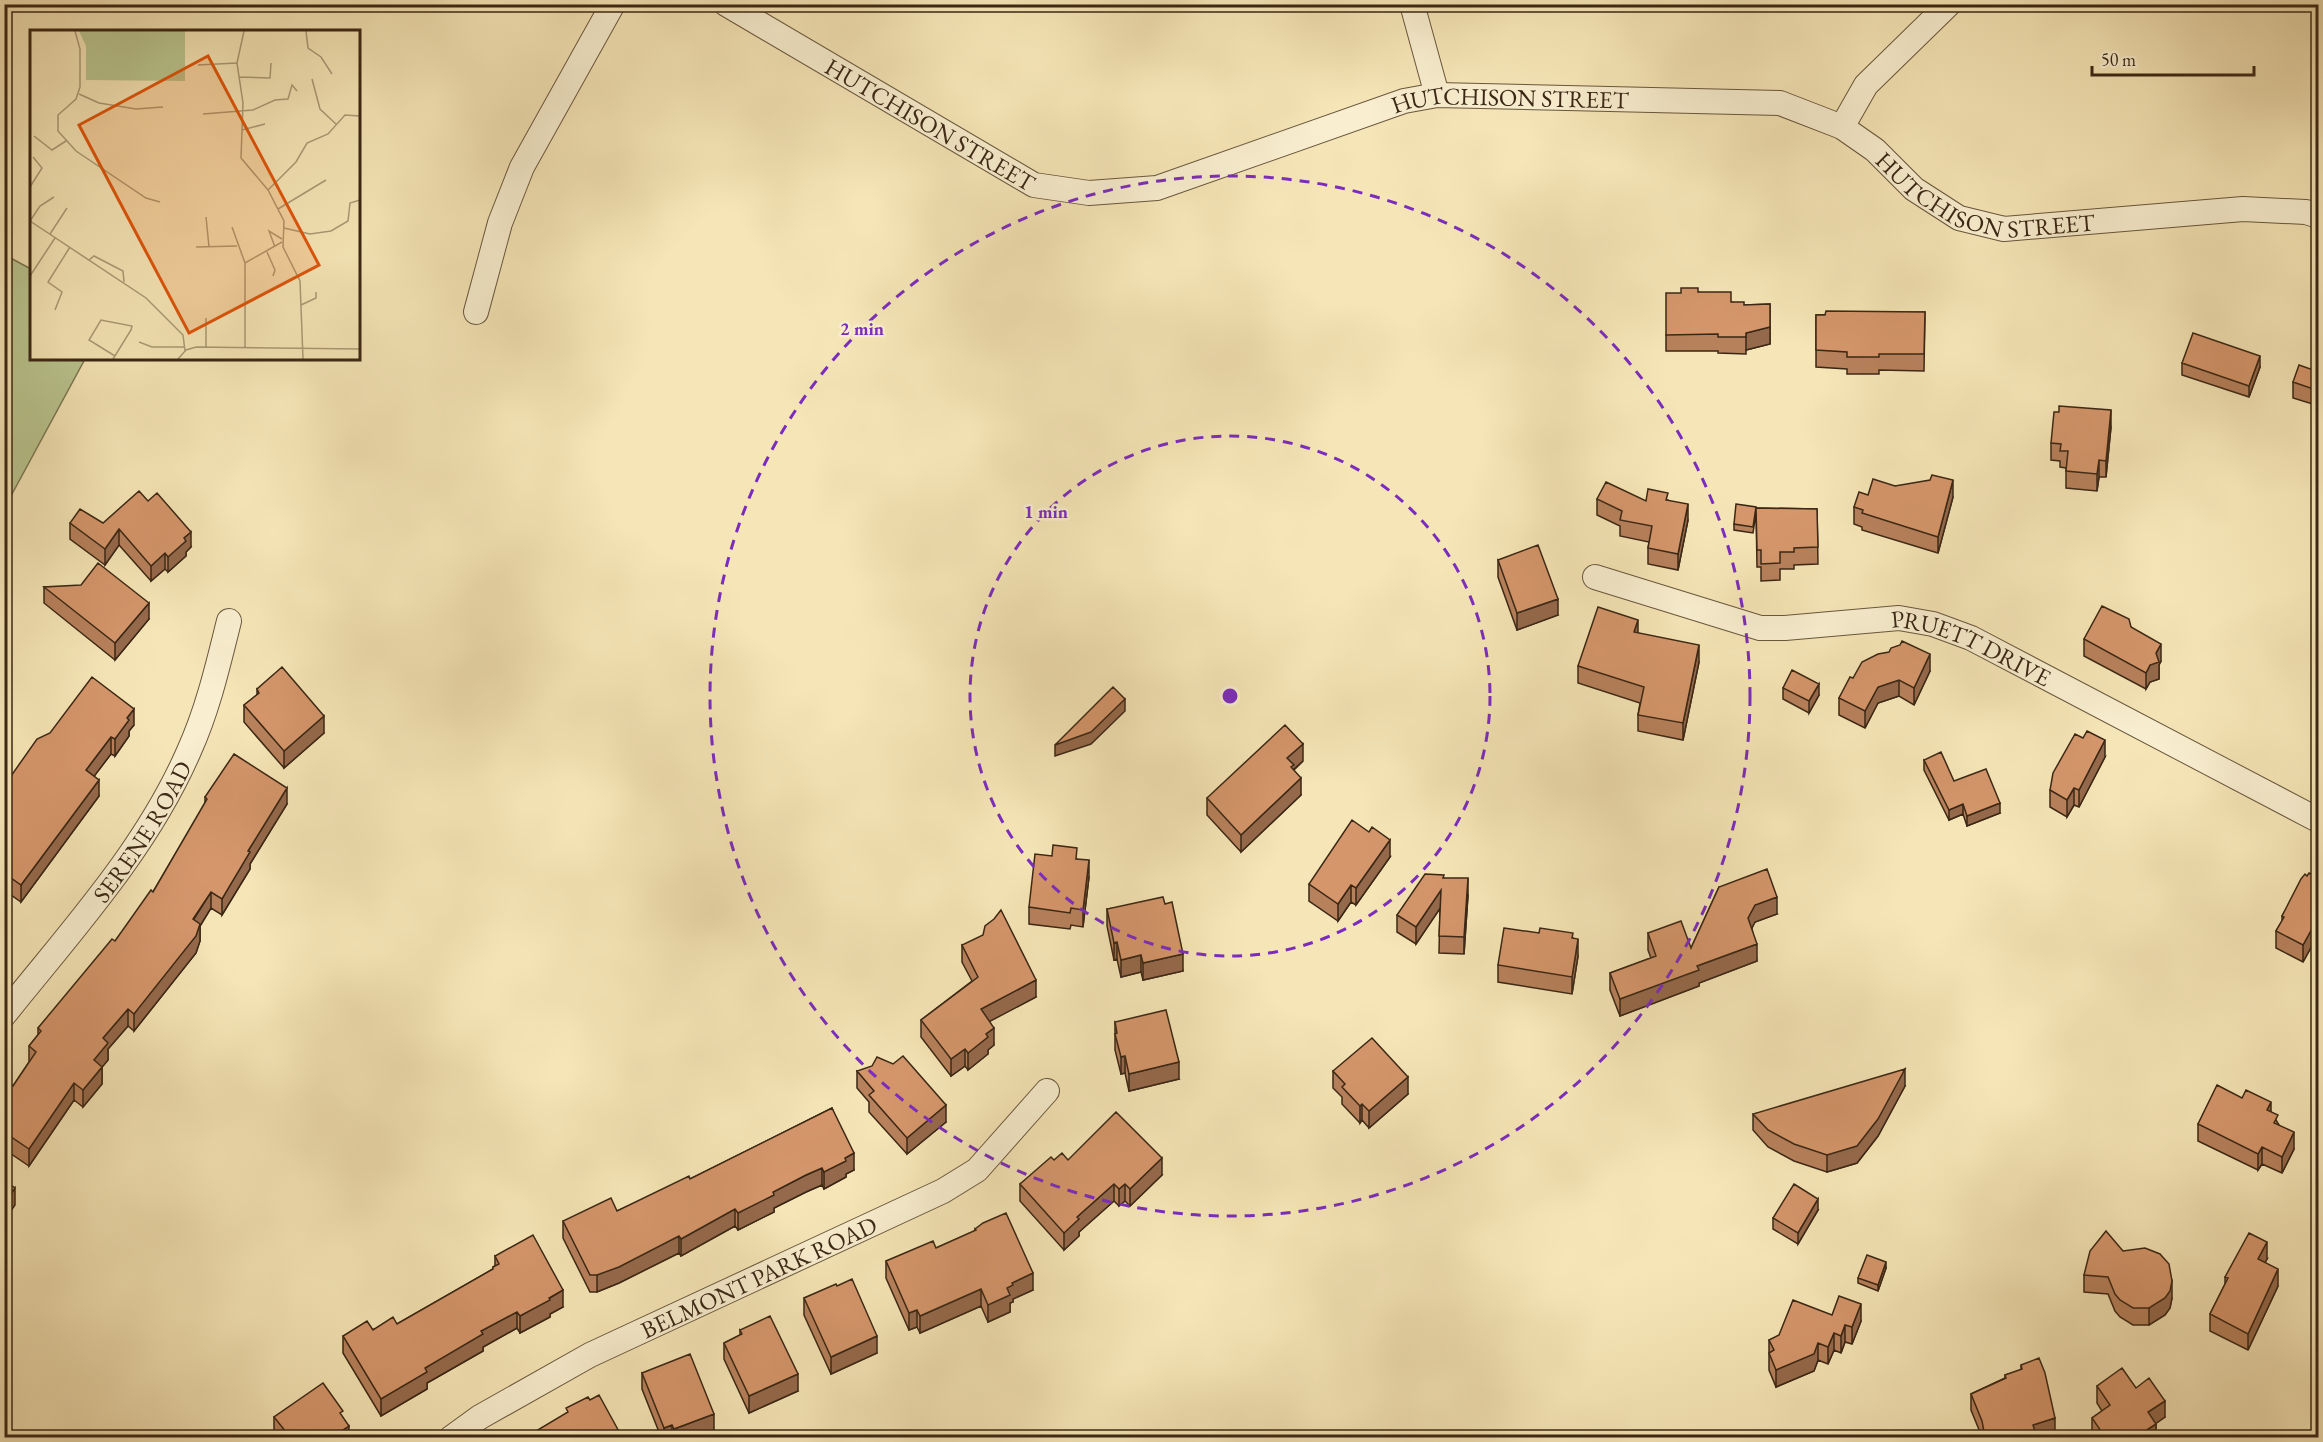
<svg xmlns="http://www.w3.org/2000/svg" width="2323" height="1442" font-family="'EB Garamond',serif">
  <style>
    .green { fill: #bac690; stroke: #7a7652; stroke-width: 1.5 }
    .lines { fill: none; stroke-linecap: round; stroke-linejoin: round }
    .street-casing { stroke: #69573e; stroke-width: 26 }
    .street { stroke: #f9efd0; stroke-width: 24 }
    .wall { fill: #b7815c; stroke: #3a2715; stroke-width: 1.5 }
    .shaded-wall { fill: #95694b; stroke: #3a2715; stroke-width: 1.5 }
    .building { fill: #d5966b; stroke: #3a2715; stroke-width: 1.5 }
    .ring { fill: none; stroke: #7b2cbf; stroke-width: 3; stroke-dasharray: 10 8 }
    .labels { text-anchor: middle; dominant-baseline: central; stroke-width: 5; stroke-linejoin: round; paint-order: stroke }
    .street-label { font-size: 24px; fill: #3a2715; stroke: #f9efd0 }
    .inset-road { fill: none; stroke: #ab9a76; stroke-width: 1.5 }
    .view { fill: #df560c; fill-opacity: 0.15; stroke: #df560c; stroke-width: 3 }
    .inset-edge { fill: none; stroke: #3a2715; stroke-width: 3 }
    .centre { fill: #7b2cbf; stroke: #f9efd0; stroke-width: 3 }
    .ring-label { font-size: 18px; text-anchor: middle; font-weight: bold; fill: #7b2cbf; stroke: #f9efd0; stroke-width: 5; stroke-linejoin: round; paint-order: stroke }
  </style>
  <rect width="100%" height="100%" fill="#f6e6b7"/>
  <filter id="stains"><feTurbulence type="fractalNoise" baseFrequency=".00333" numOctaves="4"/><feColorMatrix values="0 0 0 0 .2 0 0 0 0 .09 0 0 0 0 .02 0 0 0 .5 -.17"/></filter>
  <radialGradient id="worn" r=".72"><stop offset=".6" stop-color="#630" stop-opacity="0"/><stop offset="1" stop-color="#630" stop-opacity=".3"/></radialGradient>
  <!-- green -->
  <path class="green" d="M5,255L31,269L32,358L85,359L5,507Z"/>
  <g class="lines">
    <defs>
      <g id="street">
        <path id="s1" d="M726,4L1034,185L1089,193L1157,188L1404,101L1437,95L1780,103L1842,127L1875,150L1914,189L1959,218L2004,229L2243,209L2306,212L2318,216"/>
        <path d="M1412,4L1437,95"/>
        <path d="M1842,127L1866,85L1949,4"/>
        <path d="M476,312L500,223L522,167L613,4"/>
        <path id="s2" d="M1595,577L1760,628H1785L1899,618L1933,624L1971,638L2318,820"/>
        <path id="s3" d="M4,1015C71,931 146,850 189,751C208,709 218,665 229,621"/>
        <path id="s4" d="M451,1438L480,1417L590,1355L943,1191L977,1170L1047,1091"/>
      </g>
    </defs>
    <!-- street casing -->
    <use href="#street" class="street-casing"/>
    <!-- street -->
    <use href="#street" class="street"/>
  </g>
  <!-- wall -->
  <path class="wall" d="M1698,292L1731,302L1744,305L1770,304V344L1746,350V354L1718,353V351H1666V335Z
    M1925,312L1924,371L1879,370V374H1847V369L1816,367V315Z
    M2182,363L2260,367L2249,397L2182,375Z
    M2319,372V406L2293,398V382Z
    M2111,427L2106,477H2099L2097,491L2066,488V468L2060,467V461L2051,460V443Z
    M1895,486L1953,497L1938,553L1862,530V527L1854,524V507L1868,495Z
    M1597,499L1646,501L1668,500L1688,520L1678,570L1648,564V548L1649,542L1620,536V526L1597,515Z
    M1756,508L1817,509L1818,564L1794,565V569H1780V580L1761,581V567H1757Z
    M1756,513L1753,533L1734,530V524Z
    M70,523H103L191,547L186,552V556L168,572L165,569L151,581L119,545L105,565L70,539Z
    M1498,560L1558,615L1517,630L1498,577Z
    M44,587L149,619L115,660L44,603Z
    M2131,627L2161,661L2159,665V679L2150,682L2146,689L2084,656V639Z
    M1638,633L1699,662L1683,740L1638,731V715L1640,703L1578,683V666Z
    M1930,671L1914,705L1899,696L1878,703L1865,728L1839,715V698L1853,678Z
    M1783,688L1819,695L1809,713L1783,699Z
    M257,689L324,733L284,768L244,722V705L257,695Z
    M134,725L129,731V736L115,756L111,754L94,776L99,796L21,902L4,890V786Z
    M2105,757L2079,807L2074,805L2067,817L2050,807V790Z
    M1924,760L1954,781L2000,813L1967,826L1963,814L1949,820L1924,770Z
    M1303,761L1294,770L1301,795L1241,852L1207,815V798Z
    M205,797L287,804L250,864V869L222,915L211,908L200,926V941L196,953L134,1031L128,1026L108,1049V1060L102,1067V1084L83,1107L74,1100L29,1166L4,1149V1091L13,1086L29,1062V1046L38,1035V1028L115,941L153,892L205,804Z
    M1390,857L1356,905L1351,902L1338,921L1309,901V884Z
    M1077,859L1089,877L1083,927L1071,925L1070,929L1029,924V907Z
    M2307,876L2319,879V933L2303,962L2276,948V931L2282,921V916Z
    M1444,878L1468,895L1464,954L1439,953L1440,908L1416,944L1397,932V915Z
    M1719,887L1777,914L1755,922L1752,928L1757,961L1699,983V986L1620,1016L1610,990V973L1651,958L1648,950V933L1691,948Z
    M1165,904L1183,971L1143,980L1141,972L1121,977L1117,959L1114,960L1107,926V909Z
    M1573,938L1578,956L1572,994L1498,982V965Z
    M962,945L1036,997L989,1021L994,1045L988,1050V1054L968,1070L965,1066L951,1076L921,1037V1020L972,981L962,962Z
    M1115,1022L1179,1079L1129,1091L1125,1073L1121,1074L1115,1050Z
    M857,1071L946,1122L907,1154L869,1112V1102L857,1088Z
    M1333,1071L1408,1094L1369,1128L1362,1120L1360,1123L1342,1104V1097L1333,1088Z
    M1905,1086L1878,1136L1857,1163L1827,1172L1794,1161L1768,1147L1753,1130V1114Z
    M832,1108L854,1170L846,1174V1177L824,1189L822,1185L806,1192L774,1208V1212L738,1230L735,1226L681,1256L679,1253L619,1283L597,1292H590L563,1238V1221L617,1211L690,1179Z
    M2271,1112L2294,1149L2282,1173L2262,1164L2258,1170L2198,1141V1124Z
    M1054,1160H1068L1162,1175L1130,1206L1125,1201L1119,1206L1114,1201L1079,1232V1236L1064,1250L1020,1201V1184Z
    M1818,1210L1798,1244L1773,1229V1218Z
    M975,1229L1033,1290L1013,1299V1302L1010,1303V1312L988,1322L981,1306L920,1333L917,1327L909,1330L886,1278V1261L936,1248L975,1231Z
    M2123,1251L2172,1298L2170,1308L2165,1315L2149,1325H2133L2120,1317L2115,1311L2108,1294L2084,1292V1275Z
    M495,1256L563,1307L550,1314V1317L520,1333L517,1328L483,1347V1351L427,1383V1389L381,1416L343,1353V1336L397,1324L493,1269V1267L495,1266Z
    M2267,1259L2265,1262L2278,1286L2248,1350L2210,1331V1314L2225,1284V1277Z
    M1886,1268L1878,1291L1858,1283V1278Z
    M837,1286L877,1353L831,1374L804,1315V1298Z
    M1832,1315L1861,1321L1852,1344L1845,1342L1841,1353L1834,1350L1828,1364L1818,1360L1814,1371L1776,1387L1769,1370V1340Z
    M740,1330L798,1391L749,1413L724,1359V1343L740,1335Z
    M2021,1365L2055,1434L2044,1437H1982L1971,1410V1394L2005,1378V1375L2021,1370Z
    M642,1373L714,1430L696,1437H661L642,1389Z
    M2097,1386L2136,1388L2165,1417L2156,1423V1437H2094L2092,1435V1418L2102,1411L2097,1403Z
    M274,1417L343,1418L349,1437H277L274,1434Z"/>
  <!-- shaded-wall -->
  <path class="shaded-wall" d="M1770,327V344L1746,350V333Z
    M2260,356V367L2249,397V386Z
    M2111,410V427L2106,477V461Z
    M2099,460V477L2097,491V474Z
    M1953,480V497L1938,553V537Z
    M1688,504V520L1678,570V554Z
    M119,529V545L105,565V549Z
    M191,532V547L186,552V556L168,572V557L184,538Z
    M165,553V569L151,581V566Z
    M1558,599V615L1517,630V613Z
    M149,603V619L115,660V643Z
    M1638,620V637L1634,632Z
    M2161,644V661L2159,665V679L2150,682L2146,689V673Z
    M1699,645V662L1683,740V723Z
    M1930,654V671L1914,705V688Z
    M1899,680V696L1878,703L1865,728V711L1878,687Z
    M1819,684V695L1809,713V701Z
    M1125,699V711L1091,744L1055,756V745Z
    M134,709V725L129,731V736L115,756V739L127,718Z
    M324,716V733L284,768V751Z
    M111,737V754L86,787V770Z
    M2105,740V757L2079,807V790Z
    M1303,744V761L1294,769V782L1287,758Z
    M1301,778V795L1241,852V835Z
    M99,780V796L21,902V885Z
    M287,788V804L250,864V869L222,915V899L248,851Z
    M2074,788V805L2067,817V800Z
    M2000,803V813L1967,826V816Z
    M1963,804V814L1949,820V810Z
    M1390,840V857L1356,905V888Z
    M1089,860V877L1083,927V910Z
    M1468,878V895L1464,954V937Z
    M1351,885V902L1338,921V904Z
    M1441,890V907L1416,944V927Z
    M211,892V908L200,926V941L196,953L134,1031V1014Z
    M1777,897V914L1755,922L1748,935V918L1755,905Z
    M2319,916V933L2303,962V945Z
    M1578,939V956L1572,994V977Z
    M1117,942V959L1114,960V943Z
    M1757,944V961L1699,983V986L1620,1016V999L1697,966Z
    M1183,954V971L1143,980V963Z
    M1141,955V972L1121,977V960Z
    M1036,980V997L981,1026V1009Z
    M128,1009V1026L108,1049V1060L94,1077V1060L103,1038Z
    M994,1028V1045L988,1050V1054L968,1070V1053L986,1034Z
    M965,1049V1066L951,1076V1059Z
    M1125,1056V1073L1121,1074V1057Z
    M1179,1062V1079L1129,1091V1074Z
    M102,1067V1084L83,1107V1090Z
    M1905,1069V1086L1878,1136L1857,1163L1827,1172V1155Z
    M1408,1077V1094L1369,1128V1111Z
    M74,1083V1100L29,1166V1149Z
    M2271,1102V1119L2267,1110Z
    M1362,1104V1120L1360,1123V1106Z
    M946,1105V1122L907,1154V1138Z
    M2294,1132V1149L2282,1173V1157Z
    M2262,1147V1164L2258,1170V1154Z
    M854,1153V1170L846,1174V1177L824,1189V1172L845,1158Z
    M1162,1158V1175L1130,1206V1189Z
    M822,1168V1185L806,1192L774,1208V1212L738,1230V1213L773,1192L806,1175Z
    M1114,1184V1201L1079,1232V1236L1064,1250V1233L1077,1217Z
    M1125,1184V1201L1119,1206V1189Z
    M15,1188V1205L4,1221V1204Z
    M1818,1199V1210L1798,1244V1233Z
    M735,1209V1226L681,1256V1239Z
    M679,1236V1253L619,1283L597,1292V1275Z
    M2267,1242V1259L2258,1276V1259Z
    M1886,1262V1268L1878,1291V1285Z
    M2278,1269V1286L2248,1350V1334Z
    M1033,1273V1290L1013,1299V1302L1010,1303V1312L988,1322V1305L1012,1283Z
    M2172,1281V1298L2170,1308L2165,1315L2149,1325V1308Z
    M981,1289V1306L920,1333V1316Z
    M563,1290V1307L550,1314V1317L520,1333V1316Z
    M1861,1304V1321L1852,1344V1327Z
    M917,1310V1327L909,1330V1313Z
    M517,1312V1328L483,1347V1351L427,1383V1389L381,1416V1399L425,1368L481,1331Z
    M1845,1325V1342L1841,1353V1336Z
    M1834,1333V1350L1828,1364V1347Z
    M877,1336V1353L831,1374V1357Z
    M1818,1343V1360L1814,1371L1776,1387V1370Z
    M798,1374V1391L749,1413V1396Z
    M2165,1401V1417L2148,1429V1412Z
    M714,1414V1430L696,1437H674V1429Z
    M2055,1418V1434L2044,1437H2013L2033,1425Z
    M2156,1424V1437H2136Z
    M672,1425V1437H664V1428Z
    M349,1426V1437H338L340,1432Z
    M2006,1434V1437H1989Z"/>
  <!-- building -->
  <path class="building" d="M1681,288H1698V292H1731V302H1744V305L1770,304V327L1746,333V337H1718V334L1666,335V293H1681Z
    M1826,311L1925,312L1924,354H1879V357H1847V352L1816,350V315H1825Z
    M2193,333L2260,356L2249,386L2182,363Z
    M2299,365L2319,372V391L2293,382Z
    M2059,406L2111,410L2106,461L2099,460L2097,474L2066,471L2068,451H2060L2061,444L2051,443L2054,412H2059Z
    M1932,475L1953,480L1938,537L1862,513L1863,510L1854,507L1859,492L1868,495L1873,479L1895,486L1930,480Z
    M1606,482L1646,501L1648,489L1668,493L1666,500L1688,504L1678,554L1648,548L1652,526L1620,520L1622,511L1597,499Z
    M139,491L148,501L157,493L191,532L184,538L186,541L168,557L165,553L151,566L119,529L105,549L70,523L80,509L103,523Z
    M1736,504L1756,507L1753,527L1734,524Z
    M1756,508L1817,509L1818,547L1794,548V552H1780V563L1761,564V550H1757Z
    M1538,545L1558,599L1517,613L1498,560Z
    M98,563L149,603L115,643L44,587L81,585Z
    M2102,606L2129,619L2131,627L2161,644L2156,653L2159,662L2150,665L2146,673L2084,639Z
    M1598,607L1638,620L1634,632L1699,645L1683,723L1638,715L1644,687L1578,666Z
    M1902,641L1930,654L1914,688L1899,680L1878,687L1865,711L1839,698L1850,677L1853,678L1862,662L1878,654L1889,652L1891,648L1900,645Z
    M282,667L324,716L284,751L244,705L259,693L257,689Z
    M1792,670L1819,684L1809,701L1783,688Z
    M92,677L134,709L127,718L129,720L115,739L111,737L86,770L99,780L21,885L4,873V786L37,739L50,733Z
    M1113,687L1125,699L1091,732L1055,745Z
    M1285,725L1303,744L1287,758L1294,765L1291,767L1301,778L1241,835L1207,798Z
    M2087,731L2105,740L2079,790L2074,788L2067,800L2050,790L2053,773L2075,734L2083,738Z
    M1941,752L1954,781L1986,769L2000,803L1967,816L1963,804L1949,810L1924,760Z
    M234,754L287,788L248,851L250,852L222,899L211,892L193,919L200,924L196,936L134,1014L128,1009L103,1038L108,1043L94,1060L102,1067L83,1090L74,1083L29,1149L4,1132V1091L10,1083L13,1086L36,1052L29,1046L41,1031L38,1028L112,939L115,941L151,890L153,892L207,799L205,797Z
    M1352,820L1369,832L1372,827L1390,840L1356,888L1351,885L1338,904L1309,884Z
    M1053,845L1077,848L1076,859L1089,860L1083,910L1071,908L1070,913L1029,907L1035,854L1052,856Z
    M1767,869L1777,897L1755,905L1748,918L1757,944L1697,966L1699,970L1620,999L1610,973L1656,956L1648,933L1681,921L1691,948L1719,887Z
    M2309,873L2319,879V916L2303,945L2276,931L2284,917L2282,916L2301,879L2305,874L2307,876Z
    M1425,874L1444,875L1443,878H1468L1464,937L1439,936L1441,890L1416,927L1397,915Z
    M1163,897L1165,904L1172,902L1183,954L1143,963L1141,955L1121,960L1117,942L1114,943L1107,909Z
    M1001,910L1036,980L981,1009L994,1028L986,1034L988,1037L968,1053L965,1049L951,1059L921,1020L978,977L962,945L983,935L985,926L994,919Z
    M1504,928L1539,933L1540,928L1573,933L1572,938L1578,939L1572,977L1498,965Z
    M1166,1010L1179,1062L1129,1074L1125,1056L1121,1057L1115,1034L1117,1033L1115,1022Z
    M1372,1038L1408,1077L1369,1111L1362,1104L1360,1106L1342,1087L1345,1084L1333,1071Z
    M903,1056L946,1105L907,1138L869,1095L874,1091L857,1071L872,1066L877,1057L893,1064Z
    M1905,1069L1878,1119L1857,1146L1827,1155L1794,1144L1768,1130L1753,1114Z
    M2217,1085L2242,1098L2246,1090L2271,1102L2267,1110L2278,1115L2274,1123L2294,1132L2282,1157L2262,1147L2258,1154L2198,1124Z
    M832,1108L854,1153L845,1158L846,1161L824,1172L822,1168L806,1175L773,1192L774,1195L738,1213L735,1209L681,1239L679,1236L619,1267L597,1275H590L563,1221L611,1198L617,1211L689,1176L690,1179Z
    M1116,1112L1162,1158L1130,1189L1125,1184L1119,1189L1114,1184L1077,1217L1079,1219L1064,1233L1020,1184L1051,1157L1054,1160L1062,1153L1068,1160Z
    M4,1180L15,1188L4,1204Z
    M1794,1184L1818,1199L1798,1233L1773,1218Z
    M1006,1213L1033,1273L1012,1283L1013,1285L1007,1288L1010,1295L988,1305L981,1289L920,1316L917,1310L909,1313L886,1261L933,1241L936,1248L976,1230L975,1229L983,1223Z
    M2106,1231L2123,1251L2145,1248L2160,1254L2169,1264L2172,1281L2170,1291L2165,1298L2149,1308H2133L2120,1300L2115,1294L2108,1277L2084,1275L2090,1251Z
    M2249,1233L2267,1242L2258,1259L2278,1269L2248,1334L2210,1314L2228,1278L2225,1277Z
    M533,1235L563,1290L549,1298L550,1300L520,1316L517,1312L481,1331L483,1334L425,1368L427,1372L381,1399L343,1336L367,1321L373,1330L393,1317L397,1324L493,1269V1267L499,1264L495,1256Z
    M1867,1255L1886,1262L1878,1285L1858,1278Z
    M852,1279L877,1336L831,1357L804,1298L836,1284L837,1286Z
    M1839,1296L1861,1304L1852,1327L1845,1325L1841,1336L1834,1333L1828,1347L1818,1343L1814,1354L1776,1370L1769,1353L1774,1350L1769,1340L1779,1335L1793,1300L1832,1315Z
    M770,1316L798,1374L749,1396L724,1343L742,1334L740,1330Z
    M690,1354L714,1414L674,1429L672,1425L664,1428L642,1373Z
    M2039,1358L2045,1373L2055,1418L2033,1425L2035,1432L2013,1437H2006V1434L1985,1437L1982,1421L1971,1394L2006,1378L2005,1375L2022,1369L2021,1365Z
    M2122,1368L2136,1388L2149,1378L2165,1401L2148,1412L2156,1424L2136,1437H2124L2122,1435L2118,1437H2105L2092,1418L2110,1405L2097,1386Z
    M323,1383L343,1411L340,1413L349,1426L340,1432L342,1435L338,1437H290L274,1417Z
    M599,1395L622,1437H526L568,1412L566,1408L588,1397L590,1400Z
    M243,1434L246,1437H238Z"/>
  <!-- distance rings -->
  <g class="ring">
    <circle cx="1230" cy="696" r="260"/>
    <circle cx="1230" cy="696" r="520"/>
  </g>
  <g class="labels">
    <!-- street labels -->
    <g class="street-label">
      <text stroke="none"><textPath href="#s1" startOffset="849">HUTCHISON STREET</textPath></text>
      <text stroke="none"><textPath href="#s1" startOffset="237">HUTCHISON STREET</textPath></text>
      <text stroke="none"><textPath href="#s1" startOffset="1353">HUTCHISON STREET</textPath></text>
      <text stroke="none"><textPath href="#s2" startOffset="390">PRUETT DRIVE</textPath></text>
      <text stroke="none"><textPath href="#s3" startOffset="230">SERENE ROAD</textPath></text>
      <text stroke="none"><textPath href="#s4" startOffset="348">BELMONT PARK ROAD</textPath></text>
    </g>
  </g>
  <!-- overview -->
  <g transform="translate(30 30)">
    <rect width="330" height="330" fill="#f6e6b7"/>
    <path d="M49,1H155V51L56,50V16Z" fill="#bac690"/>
    <path class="inset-road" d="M45,1L50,19V57L46,69L28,85V101L46,121L116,168L130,172M214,1L207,33L213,73L211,128L238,160L254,191L253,217L270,251L273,329M276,1L278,18L291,27L302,44M168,35L207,33M209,47L240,48L241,33M282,49L290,79L307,95M49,64L69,73L106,79L133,77M173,84L223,80L245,70L258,69L262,55L267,61M212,100L235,94M4,106L22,120L36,111M0,157L12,138L3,127M238,160L266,132L277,113L298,104L315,85L330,86M248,179L296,150M176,187L179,217M0,191L116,268L153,305L155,321M0,191L10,176L24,167M202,197L215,233V317M254,198L280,204L301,201L318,191L320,173L330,170M20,204L37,178M166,217L207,216M245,217L239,201L252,209M237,222L245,240L243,246M59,230L64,226L93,241L94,252M215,233L252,212M0,246L25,208M271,275L286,268V262M25,280L32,262L18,252L40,217M176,288V317M109,312L122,317H155M83,329L101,300L102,296L71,290L59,310L85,326M148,329L156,320L166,317L330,319"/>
    <path class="view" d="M178,26L289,235L159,303L49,95Z"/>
    <rect width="330" height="330" class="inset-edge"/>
  </g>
  <circle cx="1230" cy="696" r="9" class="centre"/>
  <g class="ring-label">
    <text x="862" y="335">2 min</text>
    <text x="1046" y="518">1 min</text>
  </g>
  <!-- margin -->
  <rect width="2323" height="1442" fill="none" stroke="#f6e6b7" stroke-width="24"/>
  <rect x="6" y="6" width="2311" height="1430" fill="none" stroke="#3a2715" stroke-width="3"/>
  <rect x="12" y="12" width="2299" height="1418" fill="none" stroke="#3a2715" stroke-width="1.5"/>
  <!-- scale -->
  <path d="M2092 66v9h162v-9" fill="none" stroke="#3a2715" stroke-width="3"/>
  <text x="2101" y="66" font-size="18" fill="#3a2715" stroke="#f9efd0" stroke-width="4.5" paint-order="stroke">50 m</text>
  <rect width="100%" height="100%" filter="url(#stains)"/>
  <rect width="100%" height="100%" fill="url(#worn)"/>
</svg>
